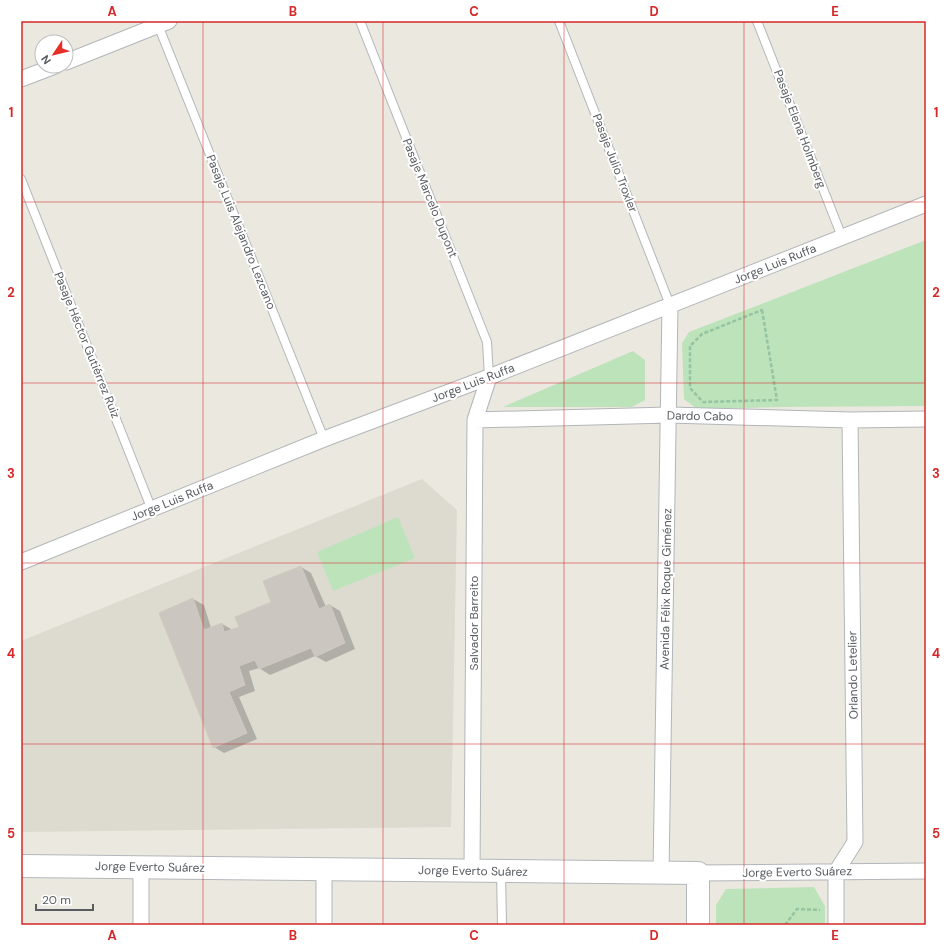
<svg xmlns="http://www.w3.org/2000/svg" width="947" height="946" font-family="'DM Sans',sans-serif">
  <style>
    .education { fill: #dddad0 }
    .green { fill: #bde3bb }
    .shadow { fill: #0003 }
    .building { fill: #cbc6c0; stroke: #d0c9bd }
    .lines { fill: none; stroke-linecap: round; stroke-linejoin: round }
    .lane-casing { stroke: #b2b6ba; stroke-width: 10 }
    .street-casing { stroke: #b2b6ba; stroke-width: 17 }
    .secondary-casing { stroke: #b3b7bc; stroke-width: 24 }
    .path { stroke: #94c4a0; stroke-width: 2.5; stroke-dasharray: 4 2; stroke-linecap: butt }
    .lane { stroke: #fff; stroke-width: 8 }
    .street { stroke: #fff; stroke-width: 15 }
    .secondary { stroke: #fff; stroke-width: 22 }
    .grid { fill: none; stroke: #d62828; stroke-width: 1; stroke-opacity: 0.55 }
    .labels { text-anchor: middle; dominant-baseline: central; stroke-width: 4; stroke-linejoin: round; paint-order: stroke }
    .street-label { font-size: 12px; fill: #585c60; stroke: #fff }
    .neatline { fill: none; stroke: #d62828; stroke-width: 1.5 }
    .grid-label { font-size: 13px; text-anchor: middle; font-weight: bold; fill: #d62828 }
  </style>
  <rect width="100%" height="100%" fill="#ebe8df"/>
  <!-- education -->
  <path class="education" d="M422,479L457,510L451,827L21,832V641Z"/>
  <!-- green -->
  <path class="green" d="M926,240V406L781,407L697,409L684,399L682,343L689,332Z
    M633,351L645,360V400L632,407H503Z
    M398,517L415,558L333,591L317,552Z
    M814,887L825,906V925H716V905L726,889Z"/>
  <!-- shadow -->
  <path class="shadow" d="M301,567L311,573L326,607L330,605L340,611L355,649L326,662L315,656L270,675L259,668L249,671L255,691L239,697L257,739L224,753L214,747L193,599L204,605L211,628L222,624L233,630L241,627L272,602Z"/>
  <!-- building -->
  <path class="building" d="M301,566L319,609L330,604L345,643L315,657L311,648L259,669L255,660L239,666L245,685L229,692L247,733L213,748L159,613L193,598L204,630L222,623L224,632L239,627L235,617L271,602L263,581Z"/>
  <g class="lines">
    <defs>
      <path id="lane" d="M360,21L487,342L489,377
        M559,21L670,305
        M757,21L842,237
        M158,25L324,439
        M21,179L152,510
        M501,872L502,925"/>
      <path id="street" d="M66,62L169,21
        M21,79L55,66
        M475,420L669,415L850,420L926,419
        M21,562L324,439L489,377L926,204
        M324,869V925
        M472,871L475,420L489,377
        M661,873L670,305
        M698,873L926,871
        M141,925V867
        M836,925V872L855,842L850,420"/>
      <path id="secondary" d="M21,866L698,873V925"/>
    </defs>
    <!-- lane casing -->
    <use href="#lane" class="lane-casing"/>
    <!-- street casing -->
    <use href="#street" class="street-casing"/>
    <!-- secondary casing -->
    <use href="#secondary" class="secondary-casing"/>
    <!-- path -->
    <path class="path" d="M762,310L777,400L703,402L690,388V346L702,334Z
      M785,925L797,909L820,910"/>
    <!-- lane -->
    <use href="#lane" class="lane"/>
    <!-- street -->
    <use href="#street" class="street"/>
    <!-- secondary -->
    <use href="#secondary" class="secondary"/>
  </g>
  <!-- grid -->
  <path class="grid" d="M203,21V925M383,21V925M564,21V925M744,21V925M21,202H926M21,383H926M21,563H926M21,744H926"/>
  <g class="labels">
    <!-- street labels -->
    <g class="street-label">
      <text transform="translate(800 129) rotate(69)">Pasaje Elena Holmberg</text>
      <text transform="translate(615 163) rotate(69)">Pasaje Julio Troxler</text>
      <text transform="translate(430 198) rotate(68)">Pasaje Marcelo Dupont</text>
      <text transform="translate(241 232) rotate(68)">Pasaje Luis Alejandro Lezcano</text>
      <text transform="translate(775 264) rotate(-22)">Jorge Luis Ruffa</text>
      <text transform="translate(87 345) rotate(68)">Pasaje Héctor Gutiérrez Ruiz</text>
      <text transform="translate(473 383) rotate(-21)">Jorge Luis Ruffa</text>
      <text transform="translate(700 416) rotate(1)">Dardo Cabo</text>
      <text transform="translate(172 501) rotate(-22)">Jorge Luis Ruffa</text>
      <text transform="translate(666 589) rotate(-89)">Avenida Félix Roque Giménez</text>
      <text transform="translate(474 623) rotate(-90)">Salvador Barreito</text>
      <text transform="translate(853 675) rotate(-91)">Orlando Letelier</text>
      <text transform="translate(150 867) rotate(1)">Jorge Everto Suárez</text>
      <text transform="translate(473 871) rotate(1)">Jorge Everto Suárez</text>
      <text transform="translate(797 872) rotate(-1)">Jorge Everto Suárez</text>
    </g>
  </g>
  <!-- border -->
  <rect width="947" height="946" fill="none" stroke="#ffffff" stroke-width="44"/>
  <!-- north arrow -->
  <g transform="translate(54 54) rotate(235)"><circle r="19" fill="#ffffff" stroke="#bcbebf"/>
  <path d="M0-3L7 15L0 10L-7 15Z" fill="#e72f29"/>
  <text y="-6" font-size="11" font-weight="bold" text-anchor="middle" fill="#585c60">N</text>
  </g>
  <!-- scale -->
  <path d="M36 904v6h57v-6" fill="none" stroke="#585c60" stroke-width="2"/>
  <text x="42" y="904" font-size="12" fill="#585c60" stroke="#ffffff" stroke-width="3" paint-order="stroke">20 m</text>
  <rect x="22" y="22" width="903" height="902" class="neatline"/>
  <g class="grid-label">
    <text x="112" y="16">A</text>
    <text x="293" y="16">B</text>
    <text x="474" y="16">C</text>
    <text x="654" y="16">D</text>
    <text x="835" y="16">E</text>
    <text x="11" y="117">1</text>
    <text x="936" y="117">1</text>
    <text x="11" y="297">2</text>
    <text x="936" y="297">2</text>
    <text x="11" y="478">3</text>
    <text x="936" y="478">3</text>
    <text x="11" y="658">4</text>
    <text x="936" y="658">4</text>
    <text x="11" y="838">5</text>
    <text x="936" y="838">5</text>
    <text x="112" y="940">A</text>
    <text x="293" y="940">B</text>
    <text x="474" y="940">C</text>
    <text x="654" y="940">D</text>
    <text x="835" y="940">E</text>
  </g>
</svg>
